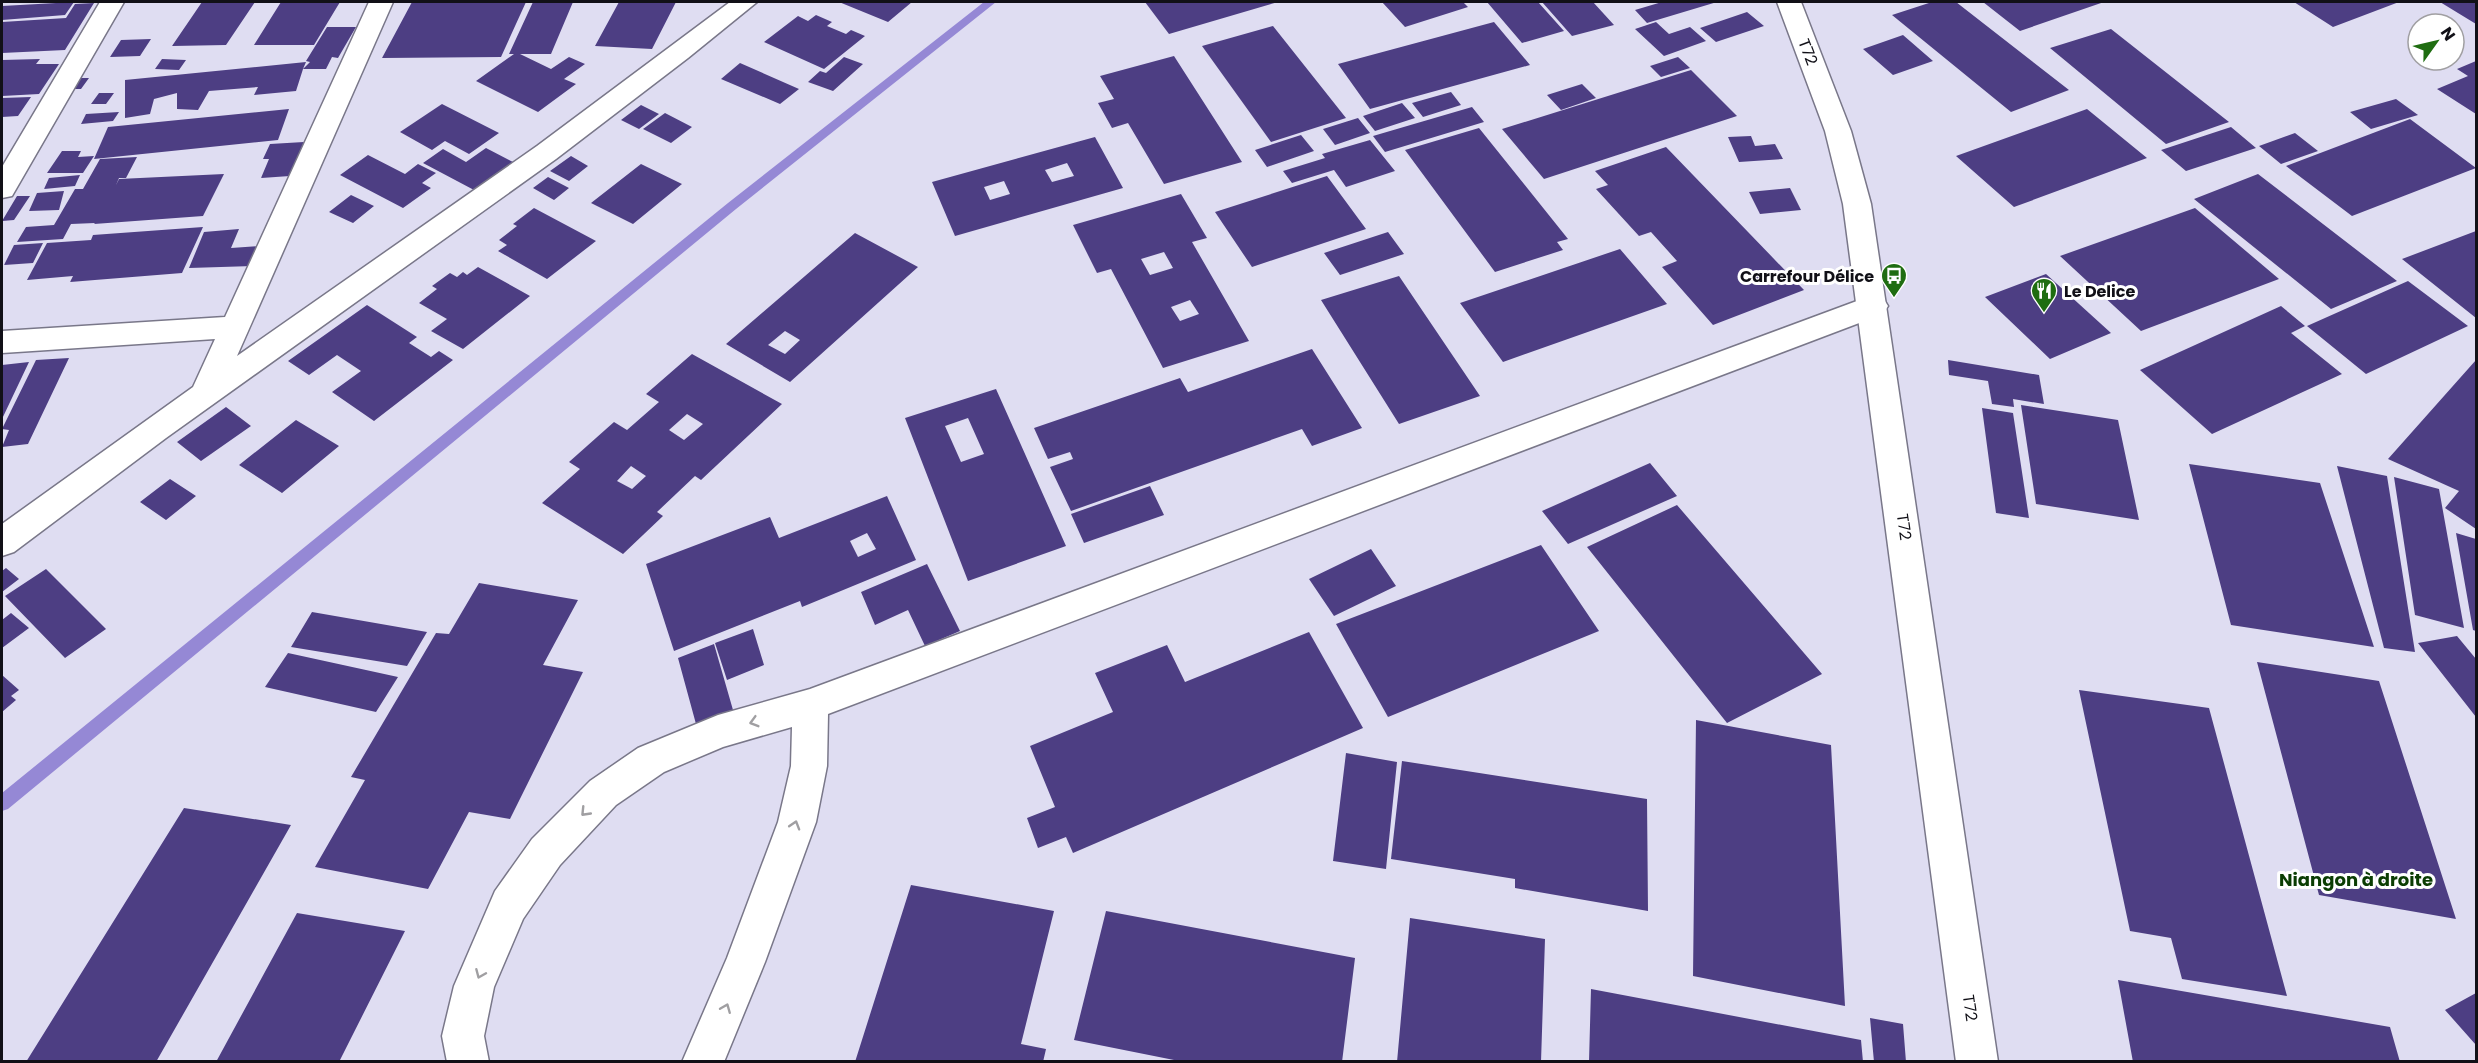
<svg xmlns="http://www.w3.org/2000/svg" width="2478" height="1063" font-family="Poppins,sans-serif">
  <style>
    .lines { fill: none; stroke-linecap: round; stroke-linejoin: round }
    .stream { fill: #9588d5; fill-rule: evenodd }
    .building { fill: #4d3e83; fill-rule: evenodd }
    .minor-casing { stroke: #797789; stroke-width: 3 }
    .tertiary-casing { stroke: #797789; stroke-width: 3 }
    .minor { fill: #fff; fill-rule: evenodd }
    .tertiary { fill: #fff; fill-rule: evenodd }
    .oneway { stroke: #a09fa2 }
    .labels { text-anchor: middle; dominant-baseline: central; stroke-width: 6; stroke-linejoin: round; paint-order: stroke }
    .street-label { font-size: 16px; fill: #111017; stroke: #fff }
    .poi-label { font-size: 16px; font-weight: bold; fill: #111017; stroke: #fff; text-anchor: end }
    .neighbourhood-label { font-size: 18px; font-weight: bold; fill: #0b3d03; stroke: #fff }
  </style>
  <rect width="100%" height="100%" fill="#dfddf2"/>
  <g class="lines">
    <!-- stream -->
    <path class="stream" d="M984,2H996L736,209L8,809L2,811V793L728,203Z"/>
  </g>
  <!-- building -->
  <path class="building" d="M74,2L65,15L2,20V6Z
    M202,2H255L226,45L172,46Z
    M281,2H340L314,45H254Z
    M412,2H526L501,57L382,58Z
    M533,2H573L551,54H509Z
    M619,2H676L652,49L595,46Z
    M839,2H912L888,22Z
    M1145,2H1278L1169,34Z
    M1382,2H1463L1468,7L1405,27Z
    M1487,2H1538L1564,31L1522,43Z
    M1542,2H1593L1614,25L1572,36Z
    M1662,2H1717L1647,23L1635,10Z
    M1932,2H1956L2069,90L2011,112L1892,15Z
    M1983,2H2104L2020,31Z
    M2294,2H2399L2333,27Z
    M2440,2H2476V24Z
    M94,3L65,50L2,53V22L66,18L75,4Z
    M1747,12L1764,26L1716,42L1700,28Z
    M816,15L832,22L827,26L846,34L851,30L865,36L824,69L764,42L798,16L808,21Z
    M1494,22L1530,65L1370,109L1338,64Z
    M1656,22L1669,34L1690,27L1706,41L1664,56L1635,29Z
    M1273,26L1346,118L1271,142L1202,46Z
    M327,27H356L338,58L332,57L326,69H303L296,91L254,95L258,87L209,91L198,110L177,109V93L154,99L150,114L125,118V80L306,62L303,69L310,62L306,61Z
    M2111,29L2229,122L2166,144L2050,48Z
    M1903,35L1933,61L1893,75L1863,49Z
    M151,39L140,56L110,57L121,40Z
    M514,54H520L551,69L569,57L585,64L564,79L576,84L538,112L476,81Z
    M1174,56L1242,162L1164,184L1128,123L1112,128L1098,103L1114,99L1100,76Z
    M844,57L863,64L833,91L808,82L820,71L826,73Z
    M1678,57L1690,68L1661,77L1650,66Z
    M40,59L36,64H59L39,94L2,96V60Z
    M162,59L186,60L179,70L155,69Z
    M2476,61V114L2437,89L2468,76L2457,69Z
    M740,63L799,89L780,104L721,79Z
    M1691,70L1737,116L1544,179L1502,129Z
    M80,78H89L81,89H72Z
    M1582,84L1596,98L1561,110L1547,95Z
    M1451,92L1461,105L1423,117L1412,103Z
    M99,93H114L106,104H91Z
    M31,97L18,116L2,117V98Z
    M2396,99L2418,115L2371,129L2350,112Z
    M1402,103L1415,118L1375,131L1363,116Z
    M442,104L499,133L469,154L445,141L432,150L400,132Z
    M641,105L659,114L639,129L621,120Z
    M1472,107L1484,122L1385,152L1373,136Z
    M289,109L278,140L94,159L108,127Z
    M2087,109L2147,158L2014,207L1956,156Z
    M119,112L113,121L81,124L86,114Z
    M665,113L692,127L671,143L643,129Z
    M1358,118L1370,133L1335,145L1323,129Z
    M2410,119L2476,168L2352,216L2286,166Z
    M2231,127L2256,148L2186,171L2161,150Z
    M1479,128L1568,239L1557,242L1563,250L1495,272L1405,150Z
    M2295,133L2318,151L2281,164L2259,146Z
    M1301,135L1314,151L1267,167L1255,150Z
    M1751,136L1755,146L1775,144L1783,159L1739,162L1728,137Z
    M1095,137L1123,188L955,236L932,182ZM1067,163L1074,176L1052,182L1045,170ZM1004,181L1010,194L990,200L984,187Z
    M1370,140L1395,171L1346,187L1334,170L1292,183L1283,171L1325,158L1322,154Z
    M304,142L290,176L261,178L269,159H263L270,144Z
    M1666,147L1804,290L1713,325L1662,267L1677,261L1651,232L1639,236L1596,189L1608,185L1595,171Z
    M486,148L513,162L474,190L423,163L443,149L466,162Z
    M62,151H81L78,157L94,156L83,173H47Z
    M368,155L405,174L418,164L436,173L422,183L431,188L403,208L340,175Z
    M571,156L588,166L569,181L550,171Z
    M137,157L126,178H119L116,185L119,179L224,174L203,216L94,224L95,223L71,224L63,239L17,242L26,227L54,225L75,189H83L100,159Z
    M641,164L682,184L633,224L591,203Z
    M2258,174L2397,281L2331,309L2194,199Z
    M80,175L75,186L44,189L49,178Z
    M1327,176L1366,229L1252,267L1215,212Z
    M548,177L569,188L554,200L533,188Z
    M1790,188L1801,210L1760,214L1749,192Z
    M64,191L59,210L29,211L37,193Z
    M1181,194L1207,238L1192,242L1249,341L1163,368L1111,269L1097,273L1073,225ZM1164,252L1173,268L1150,275L1141,259ZM1190,300L1199,314L1180,321L1171,307Z
    M351,195L374,206L353,223L329,212Z
    M17,196H30L14,220L2,221Z
    M534,208L596,241L547,279L498,251L507,245L499,240L517,226L513,224Z
    M2195,208L2279,279L2141,331L2060,256Z
    M203,227L182,273L70,282L73,276L27,280L47,243L91,240L93,235Z
    M239,229L231,248L261,246L253,266L189,268L204,232Z
    M2476,231V318L2402,259Z
    M1388,232L1404,254L1340,275L1324,253Z
    M855,233L918,267L790,382L726,344ZM785,331L800,340L785,354L768,345Z
    M43,243L33,263L4,265L14,245Z
    M1620,249L1667,304L1503,362L1460,303Z
    M478,267L530,296L463,349L431,331L447,319L419,303L437,289L432,286L450,273L457,277L463,272L467,275Z
    M2046,274L2111,333L2050,359L1985,297Z
    M1399,276L1480,396L1399,424L1321,300Z
    M2408,281L2468,326L2366,374L2307,326Z
    M367,305L417,337L409,343L431,357L439,351L453,360L374,421L332,392L361,371L337,355L309,375L288,361Z
    M2281,306L2305,326L2291,333L2342,374L2212,434L2140,370Z
    M1312,349L1362,428L1312,446L1302,429L1071,511L1050,467L1073,459L1070,452L1048,459L1034,428L1180,378L1188,392Z
    M692,354L782,404L701,480L695,476L657,512L663,516L623,554L542,503L580,469L569,462L614,422L627,430L659,402L646,394ZM687,414L703,424L684,440L669,430ZM631,466L646,476L632,489L617,481Z
    M69,358L28,444L2,447L9,430L2,429L36,360Z
    M1948,360L2039,375L2044,404L2013,399L2014,407L1992,404L1988,381L1949,375Z
    M2476,360V529L2445,508L2459,491L2388,459Z
    M29,362L2,419V365Z
    M996,389L1066,546L968,581L905,418ZM968,418L984,454L961,462L945,426Z
    M2021,405L2118,420L2139,520L2036,504Z
    M226,407L251,426L201,461L177,442Z
    M1982,408L2013,413L2029,518L1996,513Z
    M296,420L339,446L282,493L239,465Z
    M1650,463L1677,496L1568,544L1542,511Z
    M2189,464L2320,483L2374,647L2231,625Z
    M2337,466L2387,476L2415,652L2384,648Z
    M2394,477L2439,489L2464,628L2415,615Z
    M170,479L196,496L166,520L140,502Z
    M1150,486L1164,515L1084,543L1071,514Z
    M887,496L916,560L802,607L800,601L674,651L646,564L770,517L779,538ZM867,533L876,549L858,557L850,541Z
    M1677,505L1822,674L1727,723L1587,547Z
    M2456,533L2476,539V631L2473,630Z
    M1541,545L1599,631L1388,717L1336,624Z
    M1371,549L1396,586L1334,616L1309,579Z
    M927,564L960,631L925,646L908,610L875,625L861,592Z
    M6,568L19,579L2,592V571Z
    M46,569L106,629L65,658L5,596Z
    M479,583L578,600L543,665L583,672L510,819L469,812L428,889L315,867L365,780L351,777L436,633L449,634Z
    M312,612L427,632L407,666L291,647Z
    M11,613L29,628L2,648V620Z
    M753,629L764,665L727,680L715,643Z
    M1309,632L1363,728L1073,853L1066,837L1038,848L1027,818L1055,807L1030,746L1113,712L1095,673L1167,645L1185,682Z
    M2457,636L2476,659V717L2418,643Z
    M714,644L733,710L696,724L678,658Z
    M288,653L398,677L376,712L265,687Z
    M2257,662L2379,681L2456,919L2319,895Z
    M2,675L19,690L11,696L16,700L2,712Z
    M2079,690L2209,708L2287,996L2182,979L2171,938L2130,931Z
    M1696,720L1831,745L1845,1006L1693,976Z
    M1346,753L1397,762L1386,869L1333,861Z
    M1402,761L1647,799L1648,911L1515,888V879L1391,859Z
    M184,808L291,825L156,1062H26Z
    M911,885L1054,911L1021,1044L1046,1049L1043,1062H855Z
    M1106,911L1355,958L1342,1062H1184L1074,1040Z
    M297,913L405,931L339,1062H216Z
    M1410,918L1545,939L1541,1062H1397Z
    M2118,980L2390,1027L2400,1062H2133Z
    M1591,989L1861,1040L1863,1062H1589Z
    M2476,993V1045L2445,1010Z
    M1870,1018L1903,1024L1906,1062H1874Z"/>
  <g class="lines">
    <defs>
      <path id="minor" d="M100,2H124L12,196L2,198V167Z
        M369,2H393L237,356L537,146L730,2H757L688,58L556,159L166,438L14,552L2,556V524L193,387L215,339L2,353V331L225,317Z
        M1873,295L1883,298L1888,306L1883,314L828,714L827,766L816,822L765,962L724,1062H682L727,958L778,822L791,766L792,727L723,747L664,772L616,805L560,865L523,919L494,987L484,1036L489,1062H447L442,1036L454,986L495,891L532,839L590,781L638,748L718,715L810,689Z"/>
      <path id="tertiary" d="M1777,2H1801L1851,131L1871,204L1998,1062H1956L1843,204L1825,131Z"/>
    </defs>
    <!-- minor casing -->
    <use href="#minor" class="minor-casing"/>
    <!-- tertiary casing -->
    <use href="#tertiary" class="tertiary-casing"/>
    <!-- minor -->
    <use href="#minor" class="minor"/>
    <!-- tertiary -->
    <use href="#tertiary" class="tertiary"/>
  </g>
  <!-- one-way arrows -->
  <defs><path id="oneway-chevron" d="M-2-3.5L2.5 0L-2 3.5" fill="none" stroke-width="1.6" stroke-linecap="round" stroke-linejoin="round" transform="scale(1.5)"/></defs>
  <g class="oneway">
    <use href="#oneway-chevron" transform="translate(754 722) rotate(164)"/>
    <use href="#oneway-chevron" transform="translate(585 812) rotate(134)"/>
    <use href="#oneway-chevron" transform="translate(795 825) rotate(-73)"/>
    <use href="#oneway-chevron" transform="translate(480 974) rotate(113)"/>
    <use href="#oneway-chevron" transform="translate(726 1008) rotate(-68)"/>
  </g>
  <!-- icons -->
  <defs>
    <symbol id="bus-pin" viewBox="-11 -11 22 30"><path d="M0 17L-7.5 6A9.5 9.5 0 1 1 7.5 6Z" fill="#1f6d11" stroke="#fff"/><path d="M-5-6H5V4H4V6H2V4H-2V6H-4V4H-5ZM-3.5-4V0h7V-4ZM-3.5 1.2v1.5H-2V1.2ZM2 1.2v1.5H3.5V1.2Z" fill="#fff"/></symbol>
    <symbol id="restaurant-pin" viewBox="-11 -11 22 30"><path d="M0 17L-7.5 6A9.5 9.5 0 1 1 7.5 6Z" fill="#1f6d11" stroke="#fff"/><path d="M-5-6h1v4h1v-4h1v4h1v-4h1v5L-1.5 .5V6h-2V.5L-5-1ZM5-6V6H3V1.5H1.5Q1.5-4 5-6Z" fill="#fff"/></symbol>
  </defs>
  <g fill-rule="evenodd">
    <use href="#bus-pin" x="1879" y="261" width="30" height="40"/>
    <use href="#restaurant-pin" x="2029" y="276" width="30" height="40"/>
  </g>
  <g class="labels">
    <!-- street labels -->
    <g class="street-label">
      <text transform="translate(1808 52) rotate(69)">T72</text>
      <text transform="translate(1904 527) rotate(82)">T72</text>
      <text transform="translate(1970 1008) rotate(82)">T72</text>
    </g>
    <!-- poi labels -->
    <g class="poi-label">
      <text x="1874" y="276">Carrefour Délice</text>
      <text x="2064" y="291" text-anchor="start">Le Delice</text>
    </g>
    <!-- neighbourhood labels -->
    <g class="neighbourhood-label">
      <text x="2356" y="879">Niangon à droite</text>
    </g>
  </g>
  <!-- border -->
  <rect width="2478" height="1063" fill="none" stroke="#111017" stroke-width="6"/>
  <!-- north arrow -->
  <g transform="translate(2436 42) rotate(56)"><circle r="28" fill="#ffffff" stroke="#a09fa2" stroke-width="1.5"/>
  <path d="M0-4.5L10 22L0 15L-10 22Z" fill="#1f6d11"/>
  <text y="-9" font-size="16" font-weight="bold" text-anchor="middle" fill="#111017">N</text>
  </g>
</svg>
